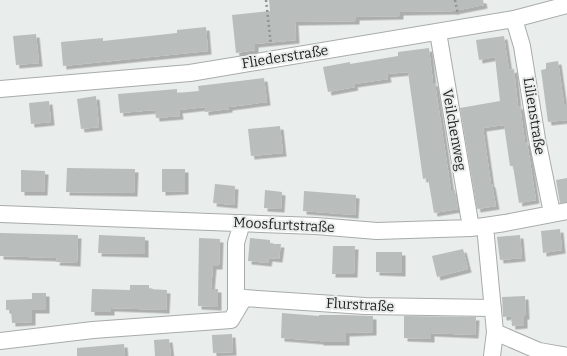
<svg xmlns="http://www.w3.org/2000/svg" width="567" height="356" font-family="Bitter,serif">
  <style>
    .building { fill: #b9bdbb; filter: url(#shadow) }
    .lines { fill: none; stroke-linecap: round; stroke-linejoin: round }
    .minor-casing { stroke: #a7aca9; stroke-width: 18 }
    .path { stroke: #909392; stroke-width: 2.5; stroke-dasharray: 2 3; stroke-linecap: butt }
    .minor { stroke: #fff; stroke-width: 16 }
    .labels { text-anchor: middle; dominant-baseline: central; stroke-width: 4; stroke-linejoin: round; paint-order: stroke }
    .street-label { font-size: 14px; fill: #1e1f1f; stroke: #e9edeb }
  </style>
  <defs>
    <filter id="shadow"><feDropShadow dx="3.5" dy="3.5" stdDeviation="0" flood-color="#0004"/></filter>
  </defs>
  <rect width="100%" height="100%" fill="#e9edeb"/>
  <!-- building -->
  <path class="building" d="M269,0H483L484,5L454,11L400,12V16L356,17V21L295,22L296,40L255,44V50L236,53L232,15L270,11Z
    M206,27L208,51L63,66L61,42L103,38V41L177,33V30Z
    M36,34L39,63L16,65L13,36Z
    M504,36L509,70L514,69L518,106H520L525,142H527L536,200L519,203L513,166H510L504,125L483,128L491,184H492L496,206L477,209L460,108L500,101L495,57L479,60L476,40Z
    M429,48L433,83H435L451,190H455L458,209L434,213L428,178L423,179L408,72L387,74L388,79L354,84L355,87L328,92L323,67L350,62V64L398,56V52Z
    M558,61L564,104H567V120L548,122L541,70L546,69V63Z
    M264,78L267,102L229,107V109L205,112V107L179,110L180,116L156,118L155,110L120,113L118,94L177,89V93L199,91L198,86Z
    M96,96L99,127L81,129L77,99Z
    M49,101L51,122L31,124L29,103Z
    M280,126L283,153L251,156L248,129Z
    M67,168L135,169L134,193L66,192Z
    M162,169H185V191L162,192Z
    M21,170L45,171L44,192H21Z
    M567,178V202L560,203L556,180Z
    M215,184L235,186L234,205L213,203Z
    M265,190L282,192L281,209L264,208Z
    M304,191L356,195L355,215L303,211Z
    M560,229L562,250L543,253L541,231Z
    M0,233L78,235L77,263L56,262L57,258L0,256Z
    M99,235L145,237V254L98,253Z
    M520,235L522,258L500,260L497,237Z
    M199,238L220,239L219,266H213L211,289H218V307L198,306Z
    M250,238L270,240V244H281L279,259L269,258L268,263L248,261Z
    M333,246H355L354,274H332Z
    M463,249L468,269L437,277L432,256Z
    M376,252H402V273L376,272Z
    M130,285H149V289L167,290L166,310L111,308V312H91L92,289L130,290Z
    M32,293H46V310H32V322L12,323L11,310H6V300L32,299Z
    M525,296L526,316H524V325L512,326L511,316L503,317L502,297Z
    M282,313L319,316V315H345L373,316V332L346,333V342H320V341L281,338Z
    M404,316L476,317L475,335L431,333V339L404,338Z
    M232,334L233,352L213,353L212,335Z
    M169,339L171,356H155L154,340Z
    M124,344L125,356H77V348Z"/>
  <g class="lines">
    <defs>
      <path id="minor" d="M514,19L522,46L537,139L552,213
        M438,32L471,228
        M0,89L190,73L514,19L567,5
        M0,214L316,226L377,231L471,228L505,223L567,211
        M485,226L495,332L492,356
        M236,312V243L242,223
        M495,332L539,351L567,356
        M0,341L93,330L231,320L244,298L365,306L493,308"/>
    </defs>
    <!-- minor casing -->
    <use href="#minor" class="minor-casing"/>
    <!-- path -->
    <path class="path" d="M266,0L271,45
      M455,0L458,15"/>
    <!-- minor -->
    <use href="#minor" class="minor"/>
  </g>
  <g class="labels">
    <!-- street labels -->
    <g class="street-label">
      <text transform="translate(285 57) rotate(-9)">Fliederstraße</text>
      <text transform="translate(534 116) rotate(81)">Lilienstraße</text>
      <text transform="translate(454 130) rotate(80)">Veilchenweg</text>
      <text transform="translate(284 225) rotate(3)">Moosfurtstraße</text>
      <text transform="translate(360 305) rotate(3)">Flurstraße</text>
    </g>
  </g>
</svg>
